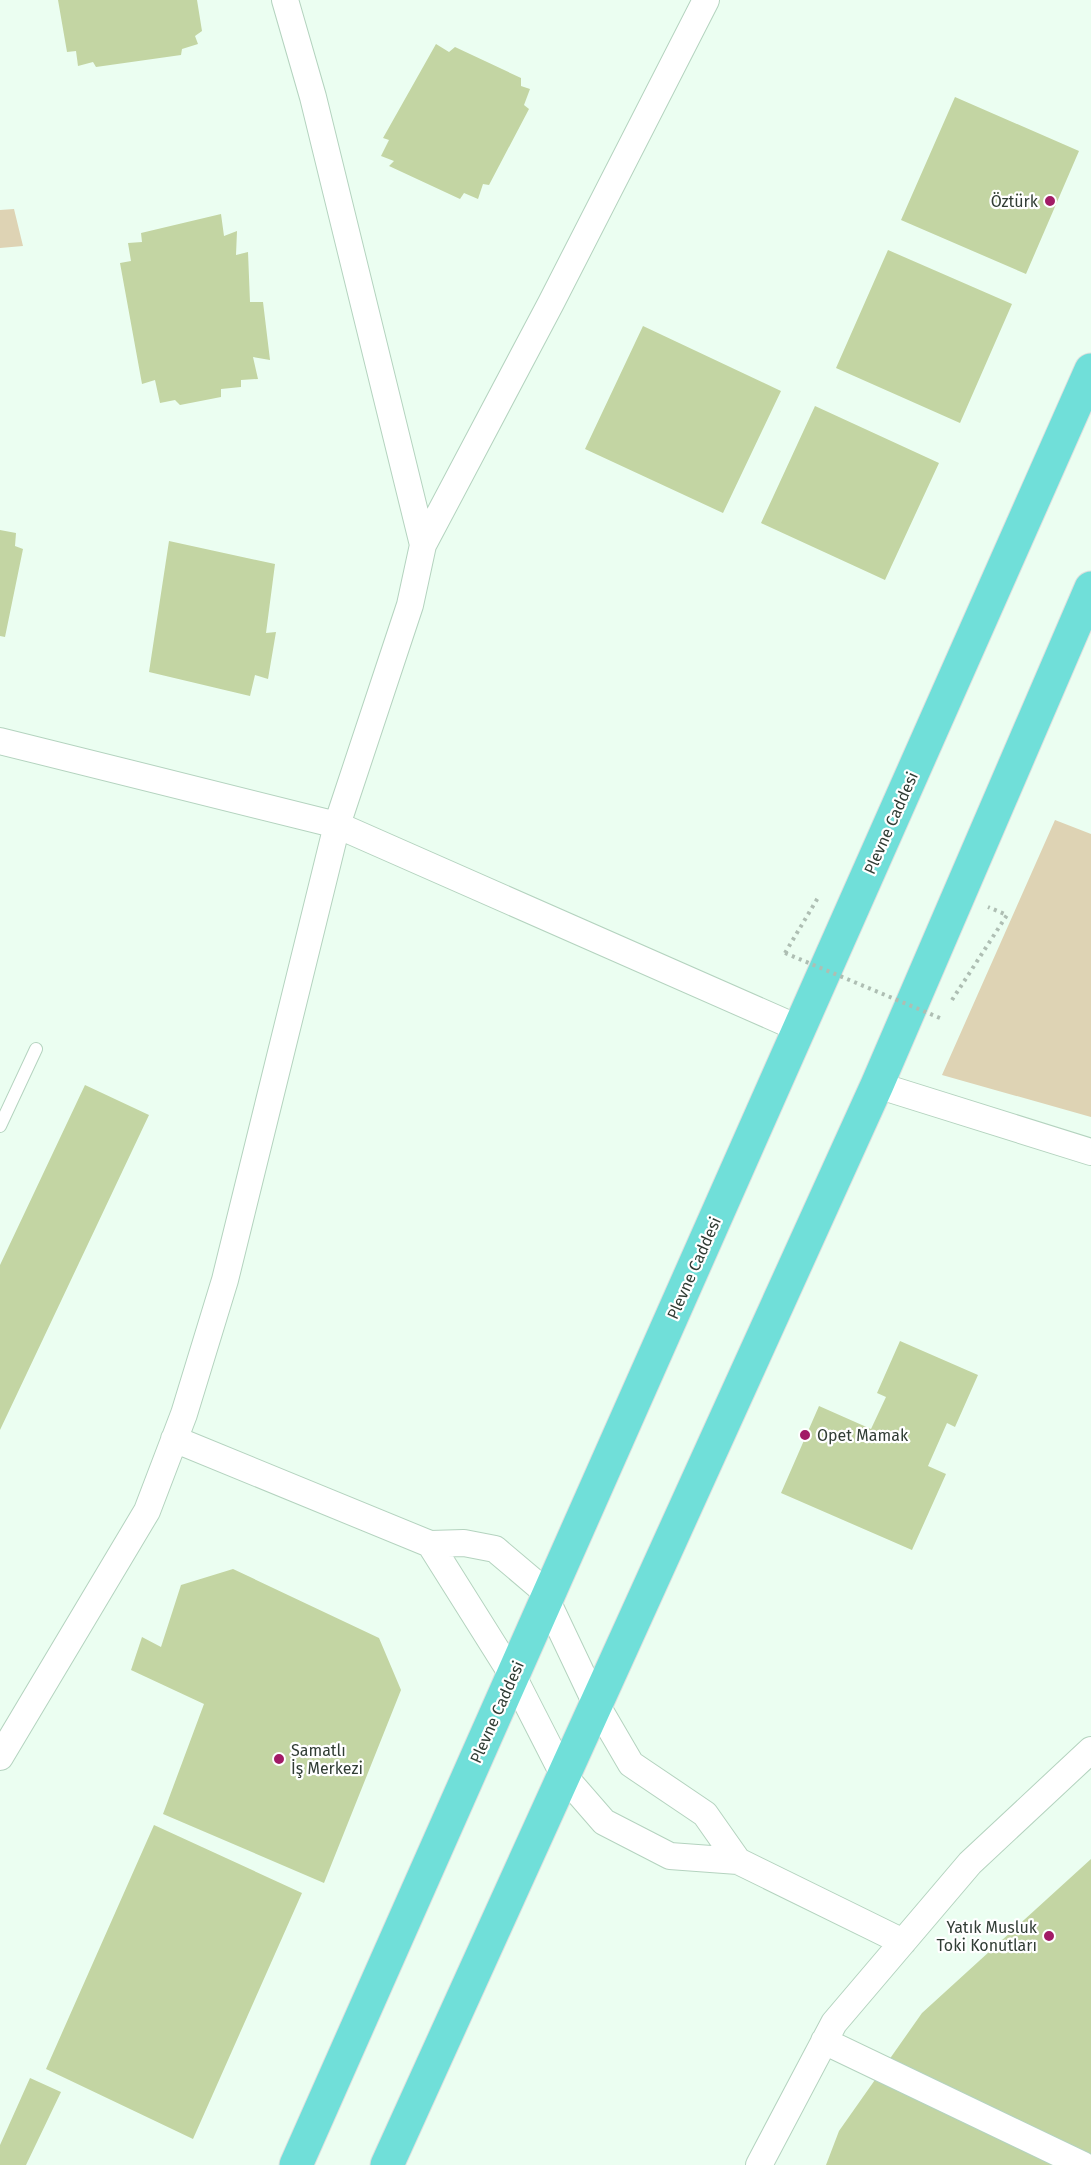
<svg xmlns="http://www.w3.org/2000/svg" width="1091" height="2165" font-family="'Fira Sans',sans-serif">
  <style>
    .green { fill: #ded3b4 }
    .building { fill: #c3d5a3 }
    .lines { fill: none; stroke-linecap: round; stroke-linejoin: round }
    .service-casing { stroke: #b4d3bf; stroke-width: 14 }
    .minor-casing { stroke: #b4d3bf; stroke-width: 28 }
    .primary-casing { stroke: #dee0df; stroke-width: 35 }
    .path { stroke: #aebeb3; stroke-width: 4; stroke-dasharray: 3 4.5; stroke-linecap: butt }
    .service { stroke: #fff; stroke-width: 12 }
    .minor { stroke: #fff; stroke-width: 26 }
    .primary { stroke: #70dfd9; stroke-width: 33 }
    .path-bridge { stroke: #aebeb3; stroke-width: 4; stroke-dasharray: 3 4.5; stroke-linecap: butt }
    .poi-dot { fill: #a21b66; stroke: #fff; stroke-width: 2 }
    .labels { text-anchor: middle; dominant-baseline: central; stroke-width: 4.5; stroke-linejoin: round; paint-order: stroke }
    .poi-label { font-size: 16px; fill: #313d35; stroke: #fff; text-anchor: end }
    .street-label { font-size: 16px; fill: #313d35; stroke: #fff }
  </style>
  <rect width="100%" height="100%" fill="#ebfef1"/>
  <!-- green -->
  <path class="green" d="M14,209L23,246L0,248V210Z
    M1055,820L1091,834V1117L942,1075Z"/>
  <!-- building -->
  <path class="building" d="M58,0H197L202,31L195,36L198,44L182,49L181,55L96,67L93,62L78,66L76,51L67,52Z
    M436,44L449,52L455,47L521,78V86L530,89L524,105L529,109L489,185L483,184L478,199L464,193L460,199L389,166L394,161L381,156L389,140L383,138Z
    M955,97L1079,151L1026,274L901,220Z
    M221,214L224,236L237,231L236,255L248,252L250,302H263L270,360L253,357L258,379L241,380V387L221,389V397L180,405L175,400L160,403L155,380L142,384L120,263L131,261L128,243L142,242L141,233Z
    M888,250L1012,304L960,423L836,368Z
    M643,326L781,391L723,513L585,449Z
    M815,406L939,463L885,580L761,523Z
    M0,530L16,533L15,546L23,549L5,637L0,636Z
    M169,541L275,564L266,633L276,632L268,679L255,675L250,696L149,672Z
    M85,1085L149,1115L0,1430V1265Z
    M900,1341L978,1375L955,1427L947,1423L928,1466L946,1474L912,1550L781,1493L819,1406L871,1429L886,1397L877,1393Z
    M233,1569L379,1638L401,1690L324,1883L163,1814L204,1704L131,1670L142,1637L161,1647L181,1585Z
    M154,1825L302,1893L193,2139L46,2069Z
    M1091,1859V2165H826L839,2131L922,2013Z
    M30,2078L61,2092L26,2165H0V2145Z"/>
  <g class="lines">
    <defs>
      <path id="service" d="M0,1126L36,1049"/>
      <path id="minor" d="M285,0L313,97L423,545
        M0,741L337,825L800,1029
        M877,1085L1091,1152
        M174,1439L430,1544L464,1543L495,1549L541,1588L596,1704L631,1764L705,1814L738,1861
        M430,1544L513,1676L564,1776L604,1822L670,1856L738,1861L903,1942
        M0,1757L147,1511L184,1414L225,1280L337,825L410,605L423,545L551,303L706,0
        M824,2041L1083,2165
        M759,2165L834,2023L970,1863L1091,1750"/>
      <path id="primary" d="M296,2165L1091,370
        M387,2165L877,1085L1091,588"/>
    </defs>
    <!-- service casing -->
    <use href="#service" class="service-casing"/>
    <!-- minor casing -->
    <use href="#minor" class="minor-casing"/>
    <!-- primary casing -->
    <use href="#primary" class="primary-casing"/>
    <!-- path -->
    <path class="path" d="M785,953L819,896
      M952,1000L1007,915L988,907"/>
    <!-- service -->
    <use href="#service" class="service"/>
    <!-- minor -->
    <use href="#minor" class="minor"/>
    <!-- primary -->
    <use href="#primary" class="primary"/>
    <!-- path-bridge -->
    <path class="path-bridge" d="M785,953L940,1018"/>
  </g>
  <!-- markers -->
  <g class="poi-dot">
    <circle cx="1050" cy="201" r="6"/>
    <circle cx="805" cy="1435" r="6"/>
    <circle cx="279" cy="1759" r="6"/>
    <circle cx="1049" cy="1936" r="6"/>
  </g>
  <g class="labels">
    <!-- poi labels -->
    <g class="poi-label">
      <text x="1038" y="201">Öztürk</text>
      <text x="817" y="1435" text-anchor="start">Opet Mamak</text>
      <text x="291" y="1750" text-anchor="start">Samatlı<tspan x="291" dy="18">İş Merkezi</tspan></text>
      <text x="1037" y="1927">Yatık Musluk<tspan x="1037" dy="18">Toki Konutları</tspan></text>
    </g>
    <!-- street labels -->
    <g class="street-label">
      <text transform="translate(891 823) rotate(-66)">Plevne Caddesi</text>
      <text transform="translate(694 1268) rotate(-66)">Plevne Caddesi</text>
      <text transform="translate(497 1712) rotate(-66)">Plevne Caddesi</text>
    </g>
  </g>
</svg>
